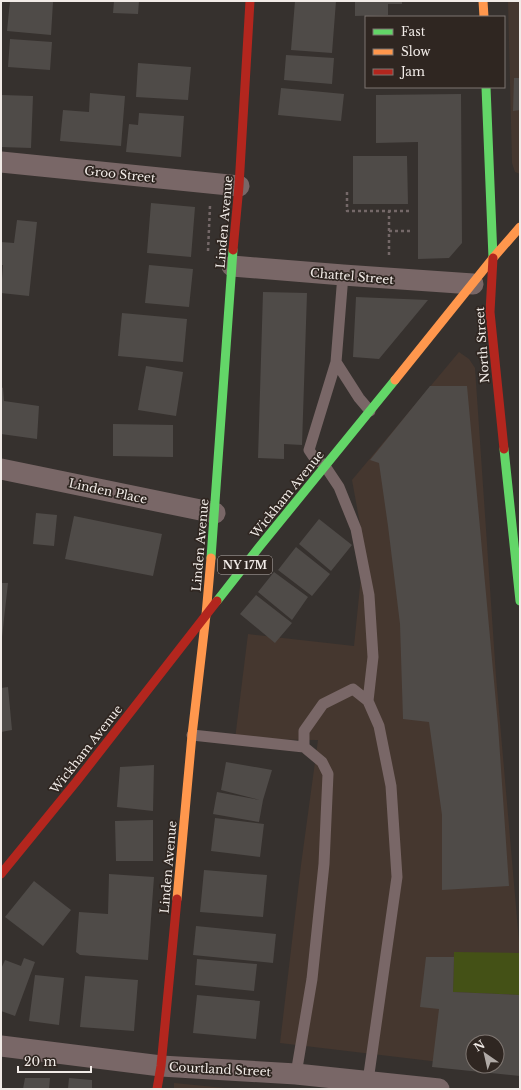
<svg xmlns="http://www.w3.org/2000/svg" width="521" height="1090" font-family="'Libre Baskerville',serif">
  <style>
    .built { fill: #45372f }
    .green { fill: #445116 }
    .building { fill: #4f4b48; fill-rule: evenodd }
    .lines { fill: none; stroke-linecap: round; stroke-linejoin: round }
    .path { stroke: #746868; stroke-width: 2.5; stroke-dasharray: 3 3; stroke-linecap: butt }
    .lane { stroke: #796767; stroke-width: 11 }
    .street { stroke: #796767; stroke-width: 21 }
    .fast { stroke: #63d668; stroke-width: 9 }
    .slow { stroke: #ff974d; stroke-width: 9 }
    .jam { stroke: #b3261e; stroke-width: 9 }
    .labels { text-anchor: middle; dominant-baseline: central; stroke-width: 3.5; stroke-linejoin: round; paint-order: stroke }
    .shield { fill: #2f2621; stroke: #b7b0ac; stroke-width: 1 }
    .shield-label { font-size: 11px; font-weight: bold; fill: #f1ebe7 }
    .street-label { font-size: 12px; fill: #f1ebe7; stroke: #2f2621 }
  </style>
  <rect width="100%" height="100%" fill="#36312e"/>
  <!-- built -->
  <path class="built" d="M508,1H520V174L515,172L512,163Z
    M459,352L469,359L475,368L496,676L520,953V1068L497,1066V1042H473V1066L280,1043L301,865L318,740L235,739L248,634L354,646L364,546L352,480Z
    M174,1083L235,1089H174Z"/>
  <!-- green -->
  <path class="green" d="M454,952L520,953V995L453,992Z"/>
  <!-- building -->
  <path class="building" d="M10,1L53,2L51,35L7,31Z
    M114,1H139L138,14L113,13Z
    M295,1H336L332,53L291,50Z
    M355,1H402V4H388V15L355,16Z
    M10,39L52,42L50,70L8,67Z
    M286,55L334,58L332,84L284,80Z
    M138,63L191,67L188,100L136,97Z
    M514,78H520V110L513,111Z
    M281,88L344,94L341,121L278,115Z
    M90,93L125,96L121,146L60,141L63,110L89,112Z
    M461,94L462,243L449,258L418,259V142L376,143V95Z
    M2,95L33,96L31,148L1,147Z
    M139,113L184,116L181,157L126,152L129,124L138,125Z
    M353,156H407L408,204H353Z
    M151,203L195,207L191,257L147,253Z
    M17,220L37,222L29,296L1,293L3,265H1V242L14,243Z
    M149,265L193,269L189,307L145,303Z
    M263,292L307,293L302,445L284,444V459L258,458Z
    M356,297L428,300L379,359L353,357Z
    M122,313L187,319L183,362L118,356Z
    M146,366L183,372L176,416L138,410Z
    M430,386H467L498,725L509,886L442,890V815L429,722L403,719L400,624L388,526L379,463L370,460Z
    M1,387L3,388L4,401L39,406L37,439L1,434Z
    M113,424L173,425V457L113,456Z
    M36,513L57,515L54,546L33,544Z
    M74,516L162,534L153,576L65,559Z
    M319,519L352,545L331,571L299,544Z
    M296,547L330,574L312,596L278,570Z
    M274,572L308,597L292,620L258,592Z
    M1,583H8L2,637H1Z
    M256,595L292,623L275,643L240,614Z
    M8,687L12,730L1,732V688Z
    M226,762L272,770L263,800L259,822L213,814L217,792L260,800L221,790Z
    M154,765L153,811L117,807L120,767Z
    M215,818L264,824L260,857L211,851Z
    M153,820V861H116L115,821Z
    M204,870L267,875L263,917L200,912Z
    M109,874L154,877L148,960L80,955L76,952L79,912L108,914Z
    M34,881L71,910L43,946L5,917Z
    M196,926L276,934L273,963L193,955Z
    M426,957H454L453,992L520,995V1076L432,1067L439,1009L420,1007ZM473,1042H497V1066H473Z
    M24,958L35,962L15,1016L1,1011V969L5,960L21,966Z
    M197,959L257,964L254,991L195,985Z
    M35,975L64,978L59,1025L29,1021Z
    M85,976L138,980L134,1031L80,1027Z
    M197,995L260,1001L256,1039L193,1033Z
    M25,1078H50L49,1089H23Z
    M69,1078L92,1080V1089H68Z"/>
  <g class="lines">
    <!-- path -->
    <path class="path" d="M347,192V211H409
      M389,231H410
      M208,251L210,206
      M389,255V211"/>
    <!-- lane -->
    <path class="lane" d="M343,275L336,362L359,398L370,411
      M336,362L309,450L313,456L325,466L339,487L356,529L369,595L373,657L368,701
      M192,735L304,747L322,762L328,774L324,864L312,979L296,1074
      M304,747V731L323,704L353,689L368,701L379,726L391,786L397,877L368,1081"/>
    <!-- street -->
    <path class="street" d="M1,162L239,186
      M232,266L343,275L473,284
      M1,469L215,513
      M1,1046L161,1066L296,1074L439,1089"/>
    <!-- fast -->
    <path class="fast" d="M486,87L493,258
      M504,449L520,601
      M211,558L233,250
      M217,601L260,546L395,380"/>
    <!-- slow -->
    <path class="slow" d="M483,1L484,17
      M395,380L493,258L520,227
      M177,899L192,735L206,615L211,558"/>
    <!-- jam -->
    <path class="jam" d="M233,250L239,186L250,1
      M493,258L490,312L504,449
      M1,874L76,782L217,601
      M157,1089L161,1066L177,899"/>
  </g>
  <g class="labels">
    <!-- shield labels -->
    <rect class="shield" x="218" y="556" width="54" height="18" rx="3"/>
    <g class="shield-label">
      <text x="245" y="565">NY 17M</text>
    </g>
    <!-- street labels -->
    <g class="street-label">
      <text transform="translate(120 174) rotate(6)">Groo Street</text>
      <text transform="translate(224 222) rotate(-85)">Linden Avenue</text>
      <text transform="translate(352 276) rotate(5)">Chattel Street</text>
      <text transform="translate(482 345) rotate(-94)">North Street</text>
      <text transform="translate(108 491) rotate(12)">Linden Place</text>
      <text transform="translate(287 494) rotate(-51)">Wickham Avenue</text>
      <text transform="translate(200 545) rotate(-85)">Linden Avenue</text>
      <text transform="translate(86 749) rotate(-52)">Wickham Avenue</text>
      <text transform="translate(168 867) rotate(-85)">Linden Avenue</text>
      <text transform="translate(220 1069) rotate(3)">Courtland Street</text>
    </g>
  </g>
  <!-- border -->
  <rect width="521" height="1090" fill="none" stroke="#f1ebe7" stroke-width="4"/>
  <!-- legend -->
  <rect x="365" y="16" width="140" height="72" fill="#2f2621" stroke="#7d7570"/>
  <rect x="373" y="29" width="20" height="6" fill="#63d668" stroke="#7d7570"/>
  <text x="401" y="36" font-size="12" fill="#f1ebe7">Fast</text>
  <rect x="373" y="49" width="20" height="6" fill="#ff974d" stroke="#7d7570"/>
  <text x="401" y="56" font-size="12" fill="#f1ebe7">Slow</text>
  <rect x="373" y="69" width="20" height="6" fill="#b3261e" stroke="#7d7570"/>
  <text x="401" y="76" font-size="12" fill="#f1ebe7">Jam</text>
  <!-- north arrow -->
  <g transform="translate(485 1054) rotate(326)"><circle r="19" fill="#2f2621" stroke="#7d7570"/>
  <path d="M0-3L7 15L0 10L-7 15Z" fill="#b0aaa6"/>
  <text y="-6" font-size="11" font-weight="bold" text-anchor="middle" fill="#f1ebe7">N</text>
  </g>
  <!-- scale -->
  <path d="M18 1066v6h73v-6" fill="none" stroke="#f1ebe7" stroke-width="2"/>
  <text x="24" y="1066" font-size="12" fill="#f1ebe7" stroke="#2f2621" stroke-width="3" paint-order="stroke">20 m</text>
</svg>
